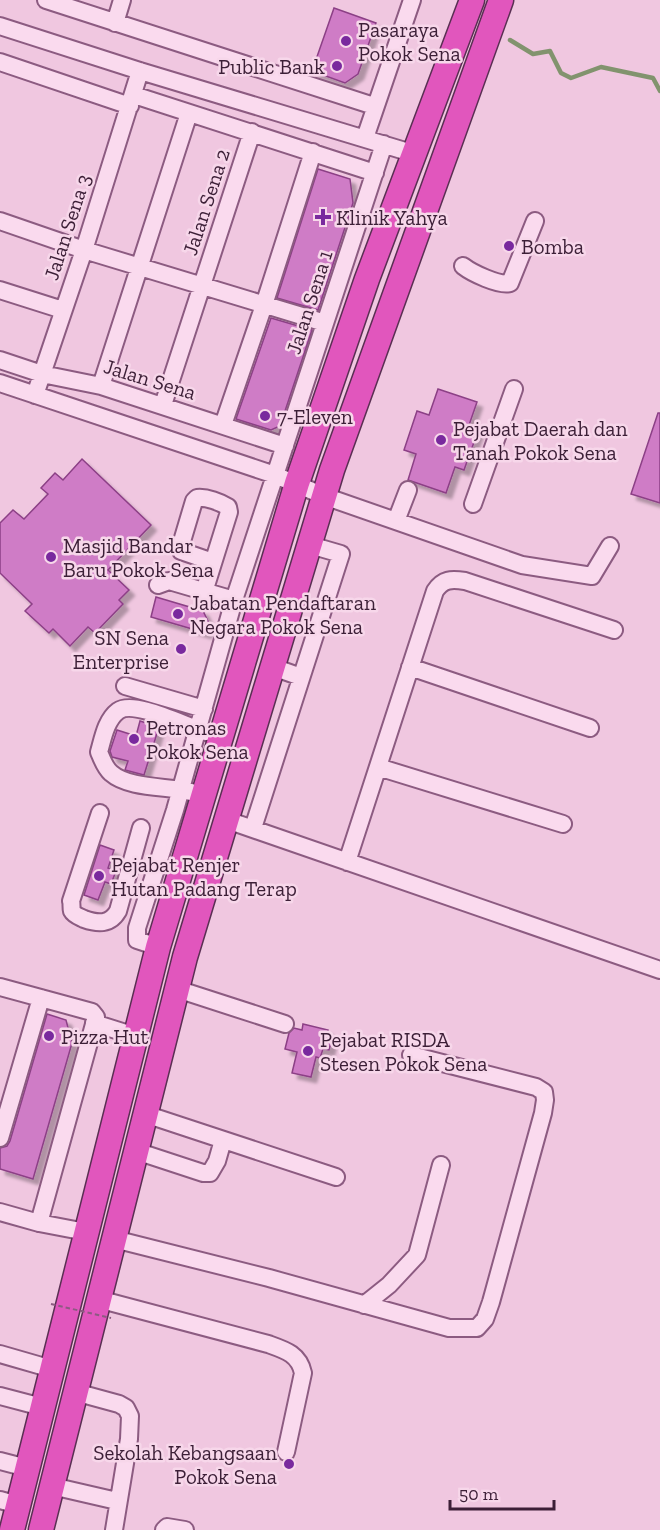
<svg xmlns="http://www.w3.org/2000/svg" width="660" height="1530" font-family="'Zilla Slab',serif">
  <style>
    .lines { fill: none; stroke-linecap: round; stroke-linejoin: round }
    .stream { stroke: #82936e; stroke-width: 4.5 }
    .building { fill: #cf7bc6; stroke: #8c4086; stroke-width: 1.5; filter: url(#shadow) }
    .minor-casing { stroke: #8c5b81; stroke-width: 20 }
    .highway-casing { stroke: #5a2f53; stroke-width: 27 }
    .minor { stroke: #fadaee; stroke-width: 16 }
    .highway { stroke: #e156bd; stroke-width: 24 }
    .path-bridge { stroke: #8c5b81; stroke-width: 2; stroke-dasharray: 4.5 3; stroke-linecap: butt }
    .poi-dot { fill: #79299e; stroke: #f7d7ea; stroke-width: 2 }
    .labels { text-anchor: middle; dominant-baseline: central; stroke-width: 5; stroke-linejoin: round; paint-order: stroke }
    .poi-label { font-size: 21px; fill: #3c1f37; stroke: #f7d7ea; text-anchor: start }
    .street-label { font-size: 21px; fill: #3c1f37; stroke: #f7d7ea }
  </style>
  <defs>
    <filter id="shadow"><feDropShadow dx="5.5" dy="5.5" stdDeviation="1.5" flood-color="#0004"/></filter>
  </defs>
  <rect width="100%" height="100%" fill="#f0c7e0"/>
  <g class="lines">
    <!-- stream -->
    <path class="stream" d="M510,40L533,54L550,51L561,73L571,78L601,67L653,78L660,91"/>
  </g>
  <!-- building -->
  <path class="building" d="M334,8L376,23L358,74L345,83L312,71Z
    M318,169L350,179L353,203L318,310L277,298Z
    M271,318L312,330L280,426L271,430L236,419Z
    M438,389L477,402L468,428L478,431L464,470L455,467L446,493L408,480L416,454L404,450L417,411L429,415Z
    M658,413H660V503L631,494Z
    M82,459L151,525L108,570L129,590L119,600L123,604L95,633L88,627L70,646L53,629L49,633L25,611L32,604L0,573V523L13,510L24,519L48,494L41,488L55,473L63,480Z
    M156,597L203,611L209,623L206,633L151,617Z
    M140,721L159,727L144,775L125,770L128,761L112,757L110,751L117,730L136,736Z
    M100,845L114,850L108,868L116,871L111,884L105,882L98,900L84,895Z
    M47,1014L66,1020L72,1043L33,1179L0,1169V1148L7,1146L10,1141Z
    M303,1024L328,1030L326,1037L332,1038L329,1050L323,1049L320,1058L316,1057L311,1077L292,1073L297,1052L285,1049L289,1033L294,1028L302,1030Z"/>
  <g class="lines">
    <defs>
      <path id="minor" d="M46,0L374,106
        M115,23L122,0
        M0,26L140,71L415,154
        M0,62L130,106
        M134,95L375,173
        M365,138L412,0
        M0,221L84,250L325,323
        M463,266C472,273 499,286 510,283L535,221
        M0,290L63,310
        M0,360L42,374L101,386L285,446
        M0,383L275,475L324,496L522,565L592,576L610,546
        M101,386L189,113
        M35,395L84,250L140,71
        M163,405L252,132
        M223,425L264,305L313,152
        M473,504L514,389
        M396,521L408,490
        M158,585L169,581L234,600
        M204,592L229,512L228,507C220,502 207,497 197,498L194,501L180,548L181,551L213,562
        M273,667L301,677
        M410,667L590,728
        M125,686L204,709
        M378,767L563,824
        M191,792C169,786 129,789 111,773C105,768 102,759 99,752C103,738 106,720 118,711C134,699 187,727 206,732
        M100,813L71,901C72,904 71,907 72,911C74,915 80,917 84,919C98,924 110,925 118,911L141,828
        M227,820L660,970
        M253,828L341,554L310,545
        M347,862L435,591C443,579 451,579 465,581L614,630
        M158,947L137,940V928L175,810L234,600L384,144
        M0,987L92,1012L96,1017L39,1223
        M177,989L285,1024
        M94,1023L135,1036
        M145,1114L336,1177
        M0,1138L41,998
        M136,1151L203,1173H210L217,1161L223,1140
        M0,1212L39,1223L86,1232
        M114,1239L269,1278L449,1328H477L485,1319L491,1302L543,1113L545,1100L544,1092L536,1087L411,1055
        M98,1299L268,1344C285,1350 299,1354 303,1373L286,1452
        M364,1305L389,1285L417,1255L441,1165
        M0,1354L52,1369
        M75,1392L119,1404L126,1408L130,1416L129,1439L114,1530
        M0,1396L42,1407
        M0,1461L27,1468
        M52,1486L117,1501
        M0,1500L18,1505
        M164,1530L167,1527L185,1530"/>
      <path id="highway" d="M12,1530L158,947L297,483L367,279L472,0
        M41,1530L185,957L332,470L501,0"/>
    </defs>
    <!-- minor casing -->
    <use href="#minor" class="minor-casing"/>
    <!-- highway casing -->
    <use href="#highway" class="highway-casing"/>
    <!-- minor -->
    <use href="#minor" class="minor"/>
    <!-- highway -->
    <use href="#highway" class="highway"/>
    <!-- path-bridge -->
    <path class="path-bridge" d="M51,1304L111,1318"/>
  </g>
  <!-- markers -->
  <g class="poi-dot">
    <circle cx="346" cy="41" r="6"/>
    <circle cx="337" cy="66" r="6"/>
    <path d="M320 208h6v6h6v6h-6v6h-6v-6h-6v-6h6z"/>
    <circle cx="509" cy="246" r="6"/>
    <circle cx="265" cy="416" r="6"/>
    <circle cx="441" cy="440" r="6"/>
    <circle cx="51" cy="557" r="6"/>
    <circle cx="178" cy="614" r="6"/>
    <circle cx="181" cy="649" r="6"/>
    <circle cx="134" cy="739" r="6"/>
    <circle cx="99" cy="876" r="6"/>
    <circle cx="49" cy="1036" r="6"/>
    <circle cx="308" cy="1051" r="6"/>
    <circle cx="289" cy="1464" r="6"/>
  </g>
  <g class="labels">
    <!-- poi labels -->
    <g class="poi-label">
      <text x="358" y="29">Pasaraya<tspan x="358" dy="24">Pokok Sena</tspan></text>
      <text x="325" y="66" text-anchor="end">Public Bank</text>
      <text x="336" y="217">Klinik Yahya</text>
      <text x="521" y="246">Bomba</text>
      <text x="277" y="416">7-Eleven</text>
      <text x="453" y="428">Pejabat Daerah dan<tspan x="453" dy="24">Tanah Pokok Sena</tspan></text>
      <text x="63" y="545">Masjid Bandar<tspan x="63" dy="24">Baru Pokok Sena</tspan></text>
      <text x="190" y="602">Jabatan Pendaftaran<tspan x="190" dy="24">Negara Pokok Sena</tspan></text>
      <text x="169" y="637" text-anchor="end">SN Sena<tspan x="169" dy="24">Enterprise</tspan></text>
      <text x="146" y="727">Petronas<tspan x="146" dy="24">Pokok Sena</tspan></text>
      <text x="111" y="864">Pejabat Renjer<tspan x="111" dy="24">Hutan Padang Terap</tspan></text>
      <text x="61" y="1036">Pizza Hut</text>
      <text x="320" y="1039">Pejabat RISDA<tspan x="320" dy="24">Stesen Pokok Sena</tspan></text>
      <text x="277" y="1452" text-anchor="end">Sekolah Kebangsaan<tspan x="277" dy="24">Pokok Sena</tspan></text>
    </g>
    <!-- street labels -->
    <g class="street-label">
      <text transform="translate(206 202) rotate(-72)">Jalan Sena 2</text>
      <text transform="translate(67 227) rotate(-72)">Jalan Sena 3</text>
      <text transform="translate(309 302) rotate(-72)">Jalan Sena 1</text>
      <text transform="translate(150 379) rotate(17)">Jalan Sena</text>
    </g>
  </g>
  <!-- scale -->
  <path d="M450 1500v9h104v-9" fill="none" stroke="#3c1f37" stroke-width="3"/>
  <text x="459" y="1500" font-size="18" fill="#3c1f37" stroke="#f7d7ea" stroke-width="4.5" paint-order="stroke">50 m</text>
</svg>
